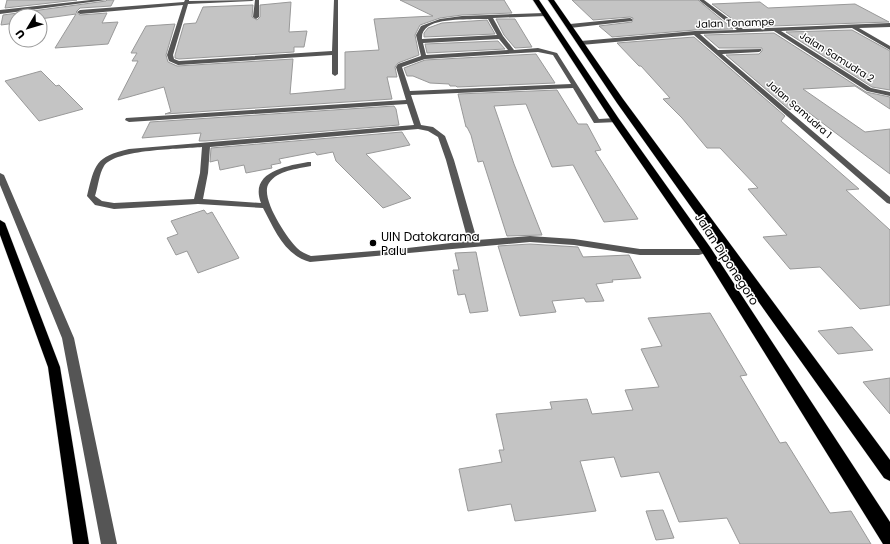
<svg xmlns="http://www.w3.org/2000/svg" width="890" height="544" font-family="Poppins,sans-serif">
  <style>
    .building { fill: #c4c4c4; stroke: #999 }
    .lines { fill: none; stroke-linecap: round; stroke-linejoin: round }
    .major-casing { stroke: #dbdbdb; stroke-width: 1 }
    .highway-casing { stroke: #dbdbdb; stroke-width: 1 }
    .minor { fill: #555; fill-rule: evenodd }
    .major { fill: #000; fill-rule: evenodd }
    .highway { fill: #000; fill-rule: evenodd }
    .poi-dot { fill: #000; stroke: #fff; stroke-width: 1.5 }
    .labels { text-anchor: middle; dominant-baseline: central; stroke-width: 3; stroke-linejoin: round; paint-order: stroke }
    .far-street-label { font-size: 10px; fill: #000; stroke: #fff }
    .poi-label { font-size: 12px; fill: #000; stroke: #fff; text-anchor: start }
    .street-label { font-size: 12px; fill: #000; stroke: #fff }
  </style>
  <rect width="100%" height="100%" fill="#fff"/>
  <!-- building -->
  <path class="building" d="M7,0H77L5,8Z
    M107,0H114L111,6L80,8L76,12L80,15L107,13L102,23L118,22L108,44L55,48L76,14L40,19V16H16V23L1,25L3,15L106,1Z
    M400,0H504L512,13L462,15L440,18L420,25L415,35L419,55L398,63L395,67L397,77H387L392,99L165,114L171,112L164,87L118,100L138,61H132L137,53H131L146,26L175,24L166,55L168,62L177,66L293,59L290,94L345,89V52L379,50L374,19L433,16Z
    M572,0H698L733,29L695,30L612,37L599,26L632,22L633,18L630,17L593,20Z
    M291,2L289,32L307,31L304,47H294V52L179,59L175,58V55L184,24L196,23L203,7L253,5L252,17L257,20L260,17V5Z
    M760,2L768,8L855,4L889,22L743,27L712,4Z
    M496,19H515L532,47L515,48L504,35Z
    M487,20L495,34L424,37V33L428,28L442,23Z
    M852,30L890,51V90L872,87L786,32Z
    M774,33L866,92L890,97V109L855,86L803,89L865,132L890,129V174L796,103L790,110L726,55L759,54L762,51V48H719L704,35Z
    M694,37L785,116L781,121L859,189L846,190L890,230V305L860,309L820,267L790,269L763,237L787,235L748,189L758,188L720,148H707L682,118L663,99L670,98L641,66H639L617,43Z
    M498,41L505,49L427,53L425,44Z
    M536,54L555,83L457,87L456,86H450L449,84L430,83L413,76H407L404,68L425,60Z
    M41,71L56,86L59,85L83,109L39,121L5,81Z
    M557,90L578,124H587L601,150L595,151L638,219L604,222L573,165L552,167L526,104L494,106L514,164L542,235L507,236L483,161L478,162L471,135L467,127H466L458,94Z
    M394,106L396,109L399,125L205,141H199L201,133L142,138L150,122Z
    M402,132L410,145L366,154L411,198L383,208L336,161L333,152L317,155L315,152L279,159L281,163L271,165L272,168L246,173L244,165L220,170L218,160L210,162L211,148Z
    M204,210L207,214L212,212L239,258L198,273L187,251L176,255L167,238L178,234L171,221Z
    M530,244L578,247L583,257L629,255L641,278L612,280L613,282L596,284L604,301L586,302L584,298L552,301L556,312L520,316L498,246Z
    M476,252L488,311L470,313L465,294L458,295L453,270H459L455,253Z
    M710,313L747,375L740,376L780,443L786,442L830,513L851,511L871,544H740L727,518L679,522L659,472L621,477L614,457L580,461L596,511L515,521L511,504L468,511L459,469L502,462L499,450H504L496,414L552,409L550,402L587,399L592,414L633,410L625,390L659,387L641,349L662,346L648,318Z
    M852,327L873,350L838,354L818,331Z
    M890,378V414L863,382Z
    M663,510L674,538L656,540L646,511Z"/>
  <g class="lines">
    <defs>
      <path id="major" d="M0,220L5,223L60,367L89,544H73L48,367L0,235Z"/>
      <path id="highway" d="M533,0H539L619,119L710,247L890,522V544H883L702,252L611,120Z
        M548,0H554L623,99L890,460V481L884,478L617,103Z"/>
    </defs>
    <!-- major casing -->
    <use href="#major" class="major-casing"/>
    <!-- highway casing -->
    <use href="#highway" class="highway-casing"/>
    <!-- minor -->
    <path class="minor" d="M91,0H106L0,14V10Z
      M185,0H189V1L254,0L252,1L188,4L173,55L174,59L179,61L332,51L334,0H338V74L335,76L332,74V55L178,65L169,61L167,55L183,5L80,14L77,12L80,10L184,2Z
      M255,0H259V17L256,19L253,17Z
      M699,0H704L743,29L890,23V27L859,28L890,46V50L852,28L781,31L871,88L890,92V96L867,91L774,31L700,34L718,50L761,49V51L759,52L722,54L890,197V204L887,203L694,35L581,45L578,43L581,41L695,31L737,30Z
      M544,13L546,14V16L493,18L503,36L514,50L538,48L557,53L599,119L615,118H618V122L594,123L573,88L411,95L421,125L433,127L445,136L454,160L477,240L530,236L574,239L640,249H699L706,247L709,248L711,250L709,252L699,255H640L574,245L530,242L310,262C284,255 275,230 263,208L198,204L114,209L95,205L87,196C95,164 95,157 129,149L414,125L407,104L129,122L125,120L126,118L406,100L396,67L398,64L421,56L416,35L421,26L440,19L462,16ZM473,19H488L497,35L422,39C420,18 459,20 473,19ZM499,39L508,50L426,55L423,43ZM538,52L553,55L571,84L410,91L402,67L425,59ZM418,129L428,131L438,137L446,160L468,241L399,249L311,256C306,254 301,252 297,248C287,238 259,197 269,183C278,170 297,169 311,166V162H308C286,166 249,172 261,203L203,199L208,173L210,147ZM202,147L200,173L194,199L114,203L102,201L95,196C98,187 99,174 104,166C115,149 182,149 202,147Z
      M630,18L632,19V21L570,28L567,26L570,24Z
      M0,173L4,175L74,338L117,544H101L62,338L0,185Z"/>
    <!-- major -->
    <use href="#major" class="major"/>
    <!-- highway -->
    <use href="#highway" class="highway"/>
  </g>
  <!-- markers -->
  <circle class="poi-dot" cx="373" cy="243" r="4"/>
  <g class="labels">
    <!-- far-street labels -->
    <g class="far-street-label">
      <text transform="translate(735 23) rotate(-2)">Jalan Tonampe</text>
      <text transform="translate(837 57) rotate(32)">Jalan Samudra 2</text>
      <text transform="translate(799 109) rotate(41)">Jalan Samudra 1</text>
    </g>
    <!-- poi labels -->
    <g class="poi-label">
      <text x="381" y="236">UIN Datokarama<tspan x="381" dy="14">Palu</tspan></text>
    </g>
    <!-- street labels -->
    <g class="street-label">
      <text transform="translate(727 259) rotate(57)">Jalan Diponegoro</text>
    </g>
  </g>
  <!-- north arrow -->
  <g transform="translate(28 28) rotate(232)"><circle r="19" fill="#ffffff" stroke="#999999"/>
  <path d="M0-3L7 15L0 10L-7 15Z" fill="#000000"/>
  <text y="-6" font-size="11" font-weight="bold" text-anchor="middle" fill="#000000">U</text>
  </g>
</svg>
